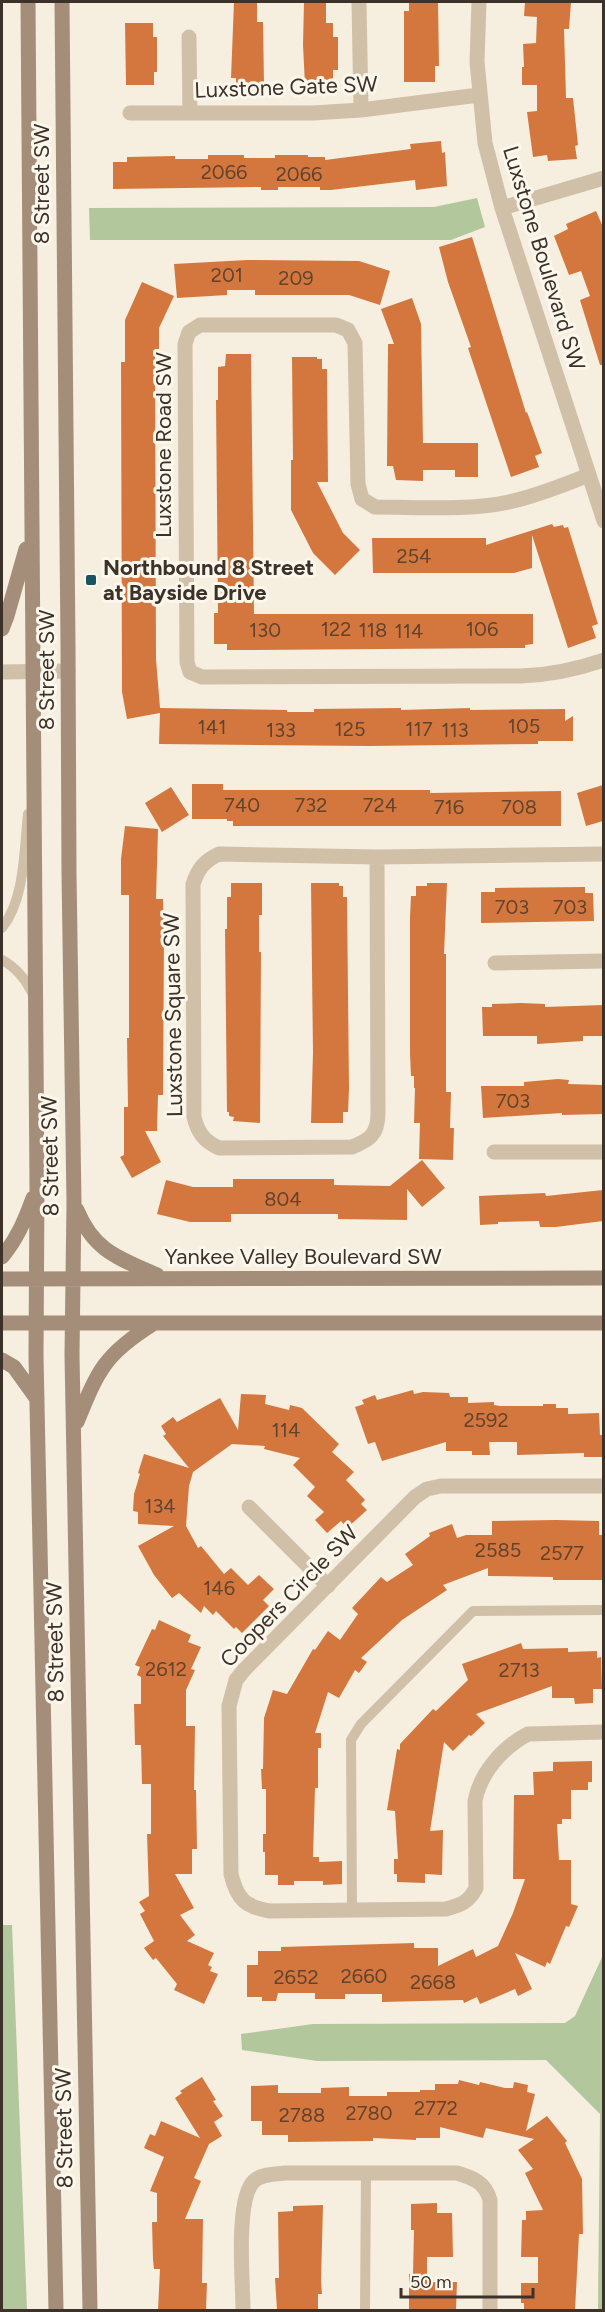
<svg xmlns="http://www.w3.org/2000/svg" width="605" height="2312" font-family="Figtree,sans-serif">
  <style>
    .green { fill: #b3c79c }
    .building { fill: #d4773e }
    .lines { fill: none; stroke-linecap: round; stroke-linejoin: round }
    .lane { stroke: #d0c0a8; stroke-width: 10 }
    .street { stroke: #d0c0a8; stroke-width: 15 }
    .secondary { stroke: #a48e79; stroke-width: 15 }
    .poi-dot { fill: #195463; stroke: #fcf7ec; stroke-width: 2 }
    .labels { text-anchor: middle; dominant-baseline: central; stroke-width: 6; stroke-linejoin: round; paint-order: stroke }
    .number-label { font-size: 20px; fill: #62432e }
    .street-label { font-size: 22px; fill: #3c3229; stroke: #fcf7ec }
    .poi-label { font-size: 22px; font-weight: bold; fill: #3c3229; stroke: #fcf7ec; text-anchor: start }
  </style>
  <rect width="100%" height="100%" fill="#f6eede"/>
  <!-- green -->
  <path class="green" d="M477,198L485,227L451,240H90L89,208L434,207Z
    M2,1925H12L27,2310H2Z
    M603,1955V2310H598L600,2114L546,2060L317,2061L242,2050L241,2034L313,2024L565,2023L575,2016Z"/>
  <!-- building -->
  <path class="building" d="M234,2H257V22H263L264,85H236V78H231Z
    M304,2H326V23H333V37H338V70H333V85H305L303,45Z
    M409,2H438L439,66H435V82H404V11H409Z
    M525,2H571L569,29H564L566,98H573L578,145L575,146L577,159L548,161L547,155L533,157L527,112L537,111V85H522V67H524L523,44L536,43L537,17L524,16Z
    M125,23H153V37H157V72H154V85H126Z
    M441,141L442,153L445,152L447,186L416,190L415,180L331,190H320V187H278V190H261V187L113,189V162H127V157L175,156V159H208V155H244V158H275V155H308V157H325V160L411,149L410,144Z
    M596,211L603,227V365H600L580,300L590,296L581,271L569,275L554,236L568,229L566,224Z
    M472,237L526,413L527,412L542,453L535,456L539,467L511,477L468,348L471,347L448,282L439,247Z
    M247,260L359,261L390,271L380,305L349,295H255V290H227V295L177,298L174,264Z
    M142,282L174,296L159,328V349H155L156,659L160,708L287,710V712H314V709L401,708V710L470,708V710L565,709V721L573,716V741H538V744L369,746L159,744L160,713L127,719L122,692L121,362H125V320Z
    M412,298L421,324L423,443H478V477H455V470H423V481L396,480L393,466H387L388,344H394L381,309Z
    M226,354H251L254,614H533V644L525,645V648L246,650H227V644H214V613H218L216,400H218V367L225,366Z
    M292,357H317V359H322V369H327L328,482H317L343,533L360,550L335,575L313,553L291,510V460H293Z
    M552,524L554,527L563,525L564,528L568,527L598,624L592,626L596,638L568,648L532,535V568L514,573H373L372,538H486V545Z
    M192,784H223V790H430V793L561,791V826H233V821H227V819H192Z
    M603,785V821L586,826L577,793Z
    M171,787L189,815L162,832L145,803Z
    M125,826L158,829L156,899H163L164,935L163,1095H158L157,1131H145L161,1162L132,1178L120,1157L124,1155V1107H128L127,1038H129V895H121V859Z
    M231,883H262V915H259V952H261L260,1123L233,1121L234,1117L229,1116V1112H227L225,929H227V897H231Z
    M311,883H339V886H343V897H347L349,1089L348,1112H343V1123H311L313,1053Z
    M427,883H447L444,954H446V1092H451L450,1128H454L453,1160L419,1159L420,1123H414L415,1088H414V1076H411L410,1054V917L411,896H416V886H427Z
    M585,887V893H593L594,921L481,923V892H495V888Z
    M521,1003L545,1004V1007L603,1005V1036H583V1041L537,1044V1036H483L482,1007H492V1004Z
    M558,1079L569,1080L568,1084L603,1085V1114L562,1115V1113L483,1118L481,1086H524V1082Z
    M422,1160L445,1188L422,1207L407,1189V1220L338,1219V1214H231V1222H190L157,1214L166,1180L193,1187H233V1179H334V1185L390,1186Z
    M603,1190V1221L556,1227H540L539,1221L498,1222V1224L480,1225L479,1196L545,1193L546,1196Z
    M413,1390L414,1394L423,1392L449,1393L450,1397H468V1403L494,1402V1405L500,1406H543V1404H556V1408H568V1414L599,1413L600,1435H603V1457H584V1453L517,1455V1442H489L490,1455H472V1451H446V1442L382,1461L375,1442L368,1444L355,1407L364,1404L362,1400L375,1395L377,1400Z
    M241,1394L266,1395L265,1404L289,1410L290,1405L302,1408L339,1444L332,1452L354,1472L346,1480L365,1500L361,1504L367,1510L347,1528L341,1521L327,1533L315,1520L324,1512L307,1496L315,1487L293,1465L300,1458L264,1449L265,1446L232,1444L193,1472L189,1486L186,1526L198,1548L201,1546L224,1574L231,1568L248,1585L259,1575L274,1589L263,1600L269,1606L242,1633L236,1627L234,1629L216,1611L213,1615L204,1606L201,1613L179,1593L172,1598L154,1575L138,1546L174,1526L138,1524V1512L133,1511L134,1494L140,1474L138,1473L144,1454L189,1468L163,1436L166,1434L161,1426L173,1417L177,1422L220,1398L238,1430Z
    M556,1520L599,1521V1535H603V1580H553V1577L488,1576V1568L443,1585L447,1590L402,1620L361,1658L367,1662L359,1673L355,1670L339,1698L328,1692L315,1733H321V1748H318V1788H315L313,1857H319V1862L342,1861V1884L323,1885V1881H294V1885H278V1875H265V1852H263V1834H266V1789H262L261,1769H263L264,1718L273,1690L287,1694L313,1649L315,1650L328,1631L340,1640L358,1614L352,1608L381,1577L387,1582L413,1565L405,1554L430,1536L429,1533L452,1524L457,1538L466,1535H492V1521Z
    M159,1620L191,1635L188,1642L201,1647L191,1669L195,1670L186,1690V1726H195L194,1790H196L197,1849H192V1874H175L194,1908L180,1915L195,1935L187,1941L214,1953L208,1965L212,1967L210,1971L218,1974L204,2004L174,1990L177,1984L156,1958L153,1960L144,1948L154,1941L140,1914L145,1911L139,1902L149,1896L147,1834H151V1784H142L141,1745H135L134,1704H141V1677L137,1675L140,1667L135,1665L152,1629L155,1630Z
    M521,1643L523,1649L568,1648V1652L597,1651V1658L601,1657L602,1689H593V1703L575,1704L574,1698H552V1686L476,1714L485,1723L471,1736L469,1735L453,1751L444,1742L430,1831L443,1830L442,1875L425,1874V1883L397,1882V1874H394V1859H398L395,1811L387,1810L397,1749L400,1750V1744L433,1709L436,1711L468,1680L462,1664Z
    M592,1761V1782H588V1790H571V1819H562V1824H557L559,1860H571V1904L578,1906L569,1927L566,1926L550,1964L547,1962L545,1967L515,1953L532,1989L518,1996L515,1989L480,2004L477,1997L464,2003L463,2000L382,2002V1994H345V1999H315V1993H278L276,2001H262V1997H247V1965H258V1951H281V1947L414,1943V1948H438V1966L473,1949L476,1957L498,1946L513,1913L525,1879H513L514,1795H534L533,1772L553,1771V1762Z
    M202,2077L216,2100L213,2101L223,2116L214,2122L222,2136L209,2144L194,2178L201,2181L185,2219H203L202,2283H207L206,2310H158L160,2269H154L153,2260L152,2222H157V2193L150,2191L164,2157L144,2148L150,2134L155,2136L161,2121L200,2138L175,2098L182,2093L180,2091Z
    M459,2080L479,2085L480,2082L505,2088H513L514,2082L528,2085L527,2092L535,2094L526,2131L547,2116L567,2141L565,2143L582,2179L583,2234H579L575,2310H524V2303H521V2283H538V2257H521L522,2220H526V2211L543,2210L525,2173L533,2169L518,2150L534,2139L486,2128L483,2138L440,2127V2138H416V2140L373,2138V2141L288,2142V2135H262V2121H251V2086L278,2085V2093H321V2088L349,2087V2096H387V2092H420V2090H435V2084H458Z
    M437,2203V2213H452L453,2257H427V2282H457L456,2310H409V2274H413L414,2230H411V2204Z
    M323,2205L321,2281L322,2294H318V2310H277L275,2278H279L278,2212L293,2211V2206Z"/>
  <g class="lines">
    <!-- lane -->
    <path class="lane" d="M2,928C25,899 24,851 28,814
      M2,960C17,968 27,981 34,997
      M352,1910L351,1740L361,1724L473,1611L604,1610
      M365,2310L366,2173"/>
    <!-- street -->
    <path class="street" d="M359,2L361,110
      M479,2L477,62L485,143L502,208L604,521
      M189,37L190,113
      M130,113H313L361,110L479,95
      M502,208L604,178
      M589,475C563,485 537,496 509,502C466,511 419,507 375,507L362,499L358,484L355,343L348,330L336,325H200L189,332L185,344L187,662L190,672L202,677L521,676C551,675 575,670 604,660
      M2,672L68,671
      M377,857L378,1113C378,1134 370,1140 352,1147L219,1148C204,1141 198,1133 194,1117L193,884C198,869 204,861 219,854L377,857L604,854
      M495,963L604,961
      M494,1152H604
      M604,1486H441L427,1489L415,1497L244,1670L236,1680L229,1706L231,1874C237,1899 245,1907 270,1911L446,1909C461,1905 469,1902 476,1888L475,1801C480,1773 503,1747 528,1734L604,1732
      M249,1507L328,1586
      M243,2310C243,2283 235,2199 254,2181C261,2174 275,2174 285,2173H457C473,2178 485,2182 490,2200V2310"/>
    <!-- secondary -->
    <path class="secondary" d="M28,2L37,1187L36,1356L56,2310
      M62,2L68,645L69,873L74,1202L72,1355L90,2310
      M2,629L7,616L26,549
      M77,1210C94,1251 118,1258 157,1275
      M2,1257C17,1239 25,1220 33,1198
      M2,1279L604,1278
      M2,1323H604
      M2,1360L14,1367L37,1399
      M77,1422C98,1370 105,1354 153,1324"/>
  </g>
  <!-- markers -->
  <rect class="poi-dot" x="85" y="574" width="12" height="12" rx="3"/>
  <g class="labels">
    <!-- number labels -->
    <g class="number-label">
      <text x="224" y="172">2066</text>
      <text x="299" y="174">2066</text>
      <text x="227" y="275">201</text>
      <text x="296" y="278">209</text>
      <text x="414" y="556">254</text>
      <text x="336" y="629">122</text>
      <text x="482" y="629">106</text>
      <text x="265" y="630">130</text>
      <text x="373" y="630">118</text>
      <text x="409" y="631">114</text>
      <text x="524" y="726">105</text>
      <text x="212" y="727">141</text>
      <text x="350" y="729">125</text>
      <text x="419" y="729">117</text>
      <text x="281" y="730">133</text>
      <text x="455" y="730">113</text>
      <text x="242" y="805">740</text>
      <text x="311" y="805">732</text>
      <text x="380" y="805">724</text>
      <text x="449" y="807">716</text>
      <text x="519" y="807">708</text>
      <text x="512" y="907">703</text>
      <text x="570" y="907">703</text>
      <text x="513" y="1101">703</text>
      <text x="283" y="1199">804</text>
      <text x="486" y="1420">2592</text>
      <text x="286" y="1430">114</text>
      <text x="160" y="1506">134</text>
      <text x="498" y="1550">2585</text>
      <text x="562" y="1553">2577</text>
      <text x="219" y="1588">146</text>
      <text x="166" y="1669">2612</text>
      <text x="519" y="1670">2713</text>
      <text x="364" y="1976">2660</text>
      <text x="296" y="1977">2652</text>
      <text x="433" y="1982">2668</text>
      <text x="436" y="2108">2772</text>
      <text x="369" y="2113">2780</text>
      <text x="302" y="2115">2788</text>
    </g>
    <!-- street labels -->
    <g class="street-label">
      <text transform="translate(286 87) rotate(-2)">Luxstone Gate SW</text>
      <text transform="translate(41 184) rotate(-90)">8 Street SW</text>
      <text transform="translate(544 258) rotate(73)">Luxstone Boulevard SW</text>
      <text transform="translate(163 445) rotate(-90)">Luxstone Road SW</text>
      <text transform="translate(46 670) rotate(-90)">8 Street SW</text>
      <text transform="translate(173 1015) rotate(-91)">Luxstone Square SW</text>
      <text transform="translate(50 1156) rotate(-91)">8 Street SW</text>
      <text x="303" y="1256">Yankee Valley Boulevard SW</text>
      <text transform="translate(289 1596) rotate(-46)">Coopers Circle SW</text>
      <text transform="translate(55 1642) rotate(-91)">8 Street SW</text>
      <text transform="translate(64 2128) rotate(-91)">8 Street SW</text>
    </g>
    <!-- poi labels -->
    <g class="poi-label">
      <text x="103" y="567">Northbound 8 Street<tspan x="103" dy="25">at Bayside Drive</tspan></text>
    </g>
  </g>
  <!-- border -->
  <rect width="605" height="2312" fill="none" stroke="#3c3229" stroke-width="6"/>
  <!-- scale -->
  <path d="M401 2288v9h132v-9" fill="none" stroke="#3c3229" stroke-width="3"/>
  <text x="410" y="2288" font-size="18" fill="#3c3229" stroke="#fcf7ec" stroke-width="4.5" paint-order="stroke">50 m</text>
</svg>
